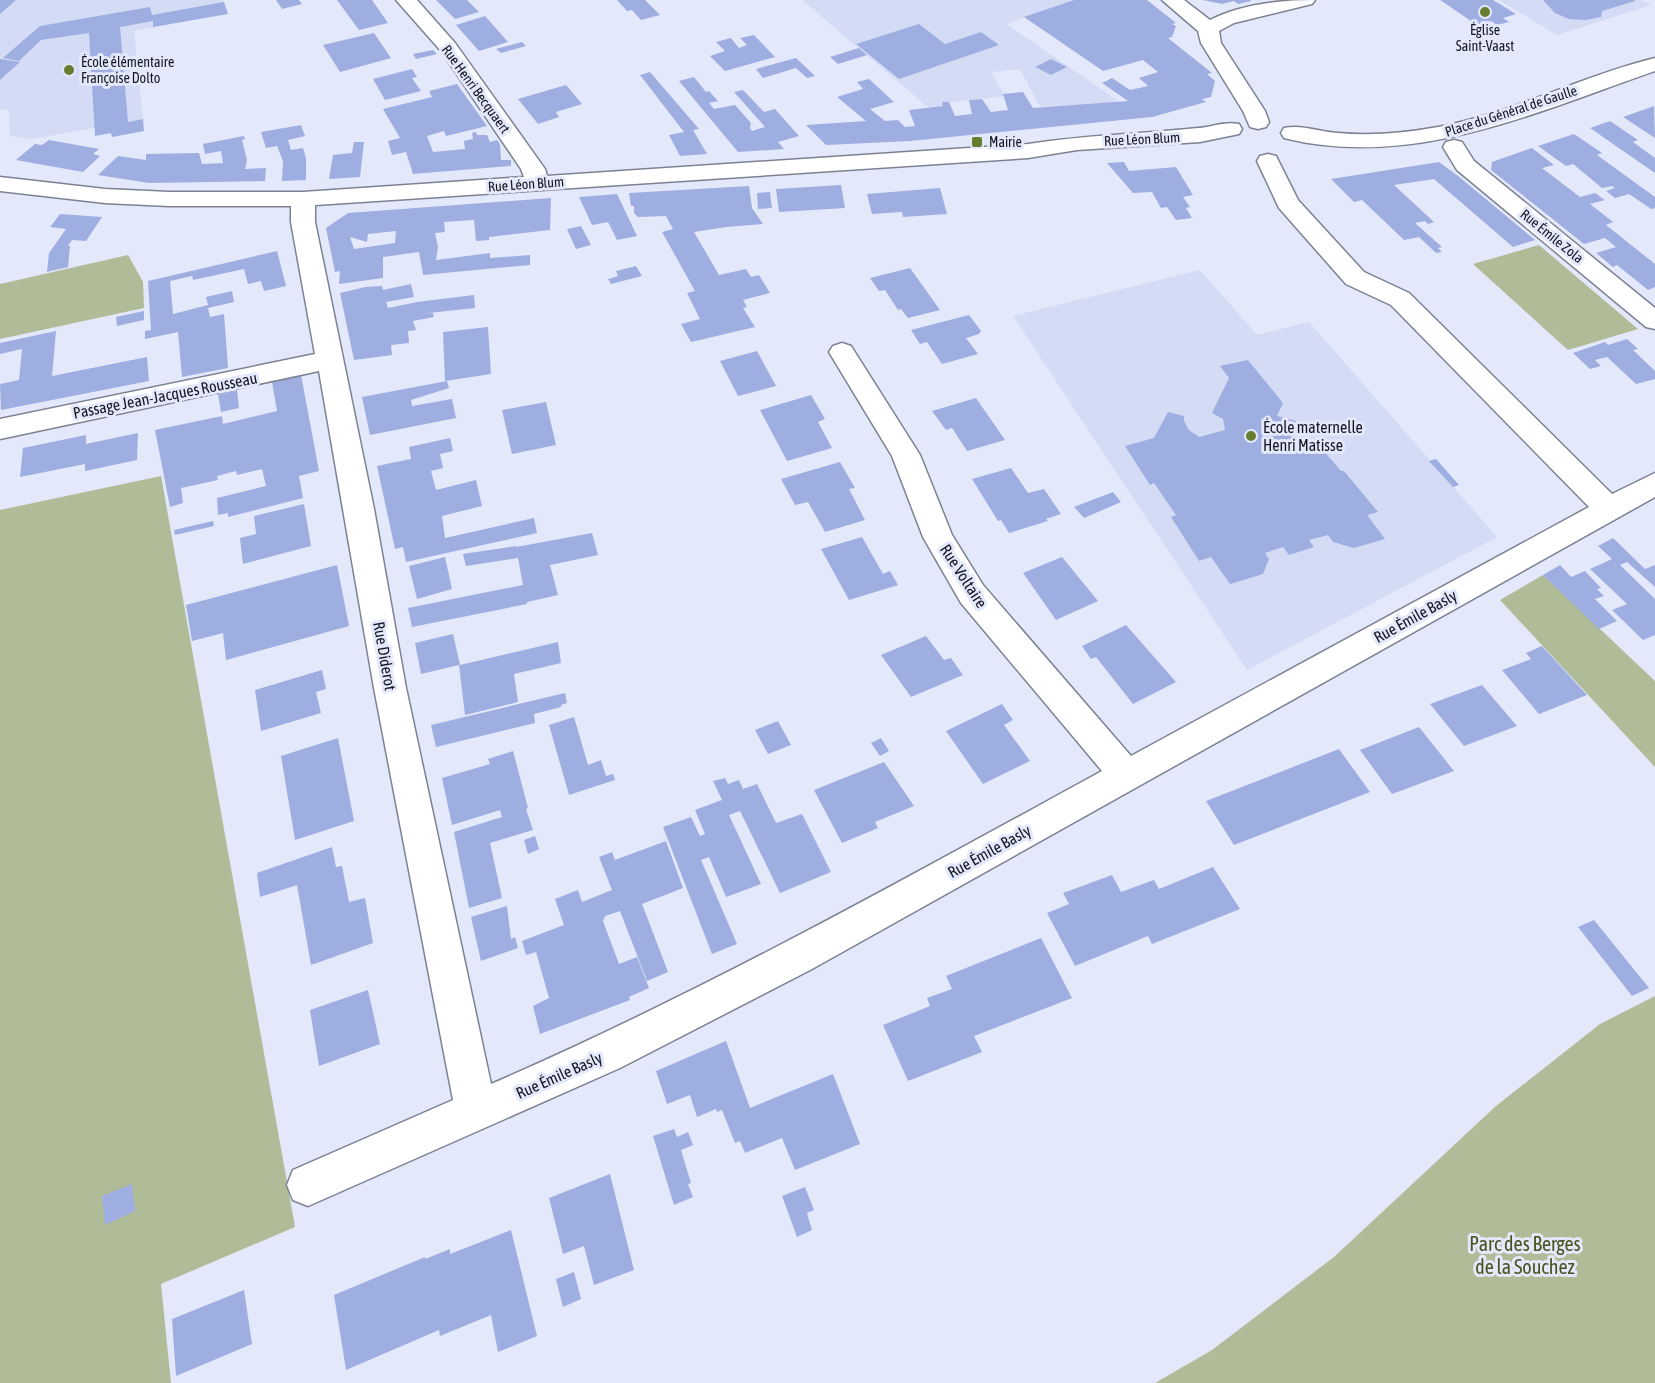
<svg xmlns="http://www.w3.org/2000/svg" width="1655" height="1383" font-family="'Asap Condensed',sans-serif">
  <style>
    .built { fill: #d3dbf5 }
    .green { fill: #b0bc98 }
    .building { fill: #9faee1; fill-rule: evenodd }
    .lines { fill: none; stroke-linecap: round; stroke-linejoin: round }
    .minor-casing { stroke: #7d8292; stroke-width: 3 }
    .minor { fill: #fff; fill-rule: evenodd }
    .poi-dot { fill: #677d2e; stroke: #e3e8fb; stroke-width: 2 }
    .labels { text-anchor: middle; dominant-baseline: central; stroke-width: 6; stroke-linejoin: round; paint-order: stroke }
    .far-poi-label { font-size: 14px; fill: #16171e; stroke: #e3e8fb; text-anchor: start }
    .far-street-label { font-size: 14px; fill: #16171e; stroke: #e3e8fb }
    .street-label { font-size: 16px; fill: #16171e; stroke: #e3e8fb }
    .poi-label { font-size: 16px; fill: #16171e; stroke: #e3e8fb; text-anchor: start }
    .near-park-label { font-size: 20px; fill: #44541a; stroke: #e3e8fb }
  </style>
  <rect width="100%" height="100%" fill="#e3e8fb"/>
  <!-- built -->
  <path class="built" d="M0,0H223L228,13L134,31L143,119L32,139L10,136L9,111L0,109Z
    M802,0H1074L1006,24L1117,100L1129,119L1066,125L1055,106L1040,107L1020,69L991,72L1005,96L943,103L944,106L928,107Z
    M1499,0H1641L1651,5L1557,35Z
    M1200,270L1257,335L1309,322L1497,537L1247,670L1013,316Z"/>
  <!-- green -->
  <path class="green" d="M1539,245L1638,329L1568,350L1473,264Z
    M128,255L143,282L144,308L0,339V284Z
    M161,476L295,1227L161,1284L171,1383H0V510Z
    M1543,575L1655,681V767L1500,600Z
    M1655,996V1383H1155L1212,1350L1334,1257L1496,1106L1600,1024Z"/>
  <!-- building -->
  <path class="building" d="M0,0H16L0,14Z
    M276,0H299L302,4L282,9Z
    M337,0H372L388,23L359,30Z
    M436,0H467L479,12L455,19Z
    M617,0H645L660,15L641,20L632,10L627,11Z
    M1074,0H1147L1176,23L1172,24L1176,26L1172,37L1168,38L1212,73L1207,74L1215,81L1211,97L1202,99L1206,102L1152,117L910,141L826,145L806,125L866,121L837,97L863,89L857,82L869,79L894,102L870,109L885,121L898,120L905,127L915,126L909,110L943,106L942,102H949L955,116L972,114L969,100L982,99L991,112L1008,110L1003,94L1023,92L1033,108L1128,101L1102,83L1112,78L1130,90L1148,86L1139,78L1158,72L1143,60L1103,71L1024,17Z
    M1203,0H1251V1L1238,4L1234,1L1222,4Z
    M1440,0H1493L1516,14L1503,18L1509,22L1497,25L1491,21L1477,25Z
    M1543,0H1635V1L1602,11L1601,17L1586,20L1569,19L1555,13Z
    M224,2L228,14L153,27V21L120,27L128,122L143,119L144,131L112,137L111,133L95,136L89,33L41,40L19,61L3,58L40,26L150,7L152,15Z
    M485,16L508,42L479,51L456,25Z
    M919,24L945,44L981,32L999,45L899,79L856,44Z
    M374,33L391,58L340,72L323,45Z
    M754,35L775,57L725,71L710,56L725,51L716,42L731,38L739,48L747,45L740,38Z
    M522,42L526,46L501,53L496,49Z
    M859,48L867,55L838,64L830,57Z
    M433,50L437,54L416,59L413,54Z
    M796,58L815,76L807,78L796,68L763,78L756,69Z
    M0,59L20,62L0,80Z
    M1051,59L1067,67L1051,75L1035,67Z
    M412,69L417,77L412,78L421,91L385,100L373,79Z
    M650,72L699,129L693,130L707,154L680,156L669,135L684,132L640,75Z
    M694,77L706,92L709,91L718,101L709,103L714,109L735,105L751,123L750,128L752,131L765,127L734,92L743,90L764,112L775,109L799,136L778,142L784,149L738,152L679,81Z
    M457,84L487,126L446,136L444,131L427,136L433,152L465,149L464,141L473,139L472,133L476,132L477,135H487L490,142L497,140L500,144L501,160H511V166L413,174L406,152L392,155L388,141L400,138L383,109L432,97L429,91Z
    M566,85L582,104L556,112L559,117L538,124L518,99Z
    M1654,106L1655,138L1623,117Z
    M1610,121L1638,140L1633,142L1655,158V173L1590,128Z
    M301,125L305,136L288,140L291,150L303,148L306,158V180L282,181L283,161L277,146L266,148L261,132Z
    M1574,134L1602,153L1597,155L1655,197V208L1651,209L1629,194L1615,198L1606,191L1615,188L1612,186L1602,188L1573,164L1566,166L1538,146Z
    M244,136L245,139L242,140L247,160L245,169L266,168L265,181L149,183L98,175L118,156L146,160V154L199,153L202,164L223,163L221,151L205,154L203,144Z
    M49,140L99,149L93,154L100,156L83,172L16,160L35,144L42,145Z
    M354,142H364L360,177L329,179L333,155L352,153Z
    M1532,148L1554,165L1542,168L1580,197L1595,193L1605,200L1590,204L1613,222L1606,225L1655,264V287L1648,290L1617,265L1613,267L1596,253L1616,247L1605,238L1584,244L1491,170L1492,162Z
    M1124,162L1129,171L1176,167L1193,195L1183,197L1190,207L1186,208L1192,218L1176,220L1167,207L1161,208L1152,192L1133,193L1107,163Z
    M1439,162L1458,176L1535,240L1513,247L1434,179L1394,185L1434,222L1428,224L1425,221L1415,223L1442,247L1438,248L1442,252L1436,253L1419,237L1404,240L1362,200L1354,202L1331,179Z
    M841,185L845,208L779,212L776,189Z
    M749,186L752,208L763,224L726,227L694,232L719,275L746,269L751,277L759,275L770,293L743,300L747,307L743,308L755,327L691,342L681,324L700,319L687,293L695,291L662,232L673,229L666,216L638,217L634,213V206H631L629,193Z
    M940,188L947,214L903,217L902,212L872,214L867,194Z
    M770,192L772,208L758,209L757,193Z
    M617,194L637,236L617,240L608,222L592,225L579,197Z
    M551,198L550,230L489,237V240L476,241L474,220L444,222L445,232L435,233L438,247L436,260L490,253V258L530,255V265L423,275L419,252L383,257V278L339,284L340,271L335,272L326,228L348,213ZM396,231L395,243L354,249L350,237L367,242L368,234Z
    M60,214L102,217L86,241L72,240L68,246H70L68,267L47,272L49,253L66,229L50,227Z
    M581,226L591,245L576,249L567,229Z
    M277,251L286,286L264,291L261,281L248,284L244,269L193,280L192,276L170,281L173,314L208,305L206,297L232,291L234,302L208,308L210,317L224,314L228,368L182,377L178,332L145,339V331L151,330L148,281Z
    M636,266L642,276L611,284L608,279L618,276L616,271Z
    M910,268L940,310L908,318L901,309L898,310L885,290L879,291L870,278Z
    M411,284L414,297L386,302L388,308L417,302L474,295L475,308L419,314L433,313L434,317L413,321L416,330L408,331L409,343L391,345L392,355L354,360L340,293L365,287L382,286L383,290Z
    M144,311V320L117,326L116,317Z
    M969,315L981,331L979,334L966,338L978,354L942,364L927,342L920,344L911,330Z
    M488,327L491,374L445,381L443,332Z
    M56,331L52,376L147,357L149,381L1,410L0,384L19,380L22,349L0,354V343Z
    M1627,339L1638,349L1633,350L1655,371V379L1636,384L1607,357L1595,360L1601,366L1590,369L1573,353L1605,342L1608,345Z
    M757,351L776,386L738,396L720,361Z
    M1248,360L1283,403L1277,416L1296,421L1294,437L1316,442L1341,471H1344L1378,512L1367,515L1385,539L1354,548L1333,542L1328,535L1309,540L1314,547L1289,555L1283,547L1265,553L1269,559L1263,574L1230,584L1211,557L1199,561L1171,517L1176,515L1154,483L1150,485L1125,446L1154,438L1168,412L1184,416V421L1189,430L1199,437L1225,430L1223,419L1212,413L1229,378L1220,366Z
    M301,375L319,471L299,476L303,498L228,517V513L218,515L217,498L266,486L262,469L237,475L236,471L217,476L218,480L181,488L183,503L170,507L155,430L222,416L223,424L277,411L272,382Z
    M447,381L449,388L411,400L412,406L452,399L456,418L370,435L362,397Z
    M237,390L239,408L221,412L218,394Z
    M811,395L825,419L818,422L832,448L787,461L760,410Z
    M976,398L1005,440L967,451L952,428L946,430L932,411Z
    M546,402L556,445L512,454L502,410Z
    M138,433L137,460L85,471V464L20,477L23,448L86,435V444Z
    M450,438L453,451L440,454L443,468L431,471L436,490L476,480L482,506L442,516L445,538L534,518L537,533L406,562L403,547L395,549L377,466L411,459L409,447Z
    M1436,459L1459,485L1453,487L1429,461Z
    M840,462L855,488L849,489L865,520L825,532L808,502L795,505L781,479Z
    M1011,468L1028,493L1044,489L1061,514L1046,519L1048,521L1009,533L1001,520L998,521L972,479Z
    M1113,492L1121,502L1084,518L1074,507Z
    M304,504L311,546L243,564L240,538L256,534L254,516Z
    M213,521L214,526L175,535L174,530Z
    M592,533L598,555L550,565L558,595L527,602V604L412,627L408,608L523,585L518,558L466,566L463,554L516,546V547Z
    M862,537L883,574L890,571L898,585L849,600L821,549Z
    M1613,538L1645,569L1655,565V587L1627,562L1620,565L1655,599V635L1643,640L1612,610L1627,604L1590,569L1612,559L1598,546Z
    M445,557L452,589L417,599L409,566Z
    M1062,557L1098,601L1056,620L1023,573Z
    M337,565L349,626L226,660L223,633L192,641L186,605Z
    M1560,565L1571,577L1585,571L1601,588L1597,589L1604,596L1595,599L1617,621L1599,629L1543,575Z
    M1126,625L1176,682L1133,704L1096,657L1091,659L1082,646Z
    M453,634L460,665L558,642L561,663L514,674L518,702L465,715L459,665L421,674L415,643Z
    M926,636L944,660L951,658L963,675L911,697L881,655Z
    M1542,646L1587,695L1539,714L1502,670L1531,659L1526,653Z
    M322,670L326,689L316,692L321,713L261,731L255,690Z
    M1482,685L1517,726L1464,746L1430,704Z
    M565,693L567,703L561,705V707L534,714L535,723L436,747L431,725Z
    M1002,704L1013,720L1004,725L1030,761L983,784L946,731Z
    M574,717L588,765L601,760L606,776L613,774L615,780L569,795L549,725Z
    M778,721L791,745L768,754L755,730Z
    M1419,727L1454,771L1392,794L1360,750Z
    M338,738L354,821L295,840L281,756Z
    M881,738L889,751L880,756L871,743Z
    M1339,749L1370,792L1234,845L1206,801Z
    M513,751L528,808L526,809L533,830L490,843L502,898L469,908L454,832L502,817L500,810L452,825L442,778L490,764L488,759Z
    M884,762L914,806L875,822L878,828L842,843L814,790Z
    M725,778L728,784L739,780L743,789L757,784L776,823L802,814L831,872L780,893L740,811L729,815L761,884L726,897L709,857L701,860L737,944L712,954L663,827L691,817L700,836L705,834L695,810L722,800L713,781Z
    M535,836L539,849L528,854L524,840Z
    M666,841L683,888L642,904L668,972L647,981L620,911L605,916L603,921L619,964L637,957L649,988L629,997L630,1000L540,1034L533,1006L549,998L536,952L526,955L522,941L564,925L555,899L578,890L582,902L612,890L599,857L612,852L615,860Z
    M332,847L336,867L342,866L349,902L365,898L373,943L311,965L297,885L260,897L257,873Z
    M1213,867L1240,909L1152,944L1148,936L1075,966L1047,913L1069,904L1063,893L1112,875L1121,892L1154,880L1159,889Z
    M507,906L511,939L515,937L518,948L481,961L471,917Z
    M1594,920L1649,988L1632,996L1578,927Z
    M1041,938L1072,998L974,1036L982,1052L908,1081L883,1025L930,1006L927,998L952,989L946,976Z
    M368,990L380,1044L319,1066L310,1010Z
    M726,1041L750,1108L833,1074L860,1144L795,1170L782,1138L745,1153L740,1141L735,1143L722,1110L717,1112L716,1109L697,1117L690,1095L667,1104L656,1071Z
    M674,1129L677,1137L688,1132L693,1145L681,1150L691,1183L688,1184L693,1197L674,1205L653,1136Z
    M610,1174L634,1270L594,1285L584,1246L563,1254L549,1198Z
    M132,1184L135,1211L105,1225L102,1196Z
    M805,1187L814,1210L807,1213L812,1230L797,1237L782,1196Z
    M511,1230L537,1336L498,1352L491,1315L440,1336L439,1330L346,1370L334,1295L425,1257V1259L450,1249V1254Z
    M574,1272L581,1299L563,1307L556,1279Z
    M244,1290L252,1344L176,1376L172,1319Z"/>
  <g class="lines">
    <defs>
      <path id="minor" d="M396,0H417L455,43L545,169L547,176L1028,144C1085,135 1141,134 1198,128C1212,127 1225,121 1239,124L1242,129L1239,134L1200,142L1077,150L1028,158L315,205V222L374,509L406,688L491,1084C701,993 901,881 1102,771L961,603L923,537L892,456L829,352L833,346L842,343L851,346L920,455L952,535L983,585L1131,756L1589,507L1391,305L1346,284L1279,208L1257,161L1260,156L1268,154L1276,156L1298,200L1364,272L1409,293L1612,494L1655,473V497L812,969L620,1068L308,1206L293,1200L287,1185L293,1170L453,1100L374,688L319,371L0,439V419L315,354L291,222V206H169L105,203L0,191V177L105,189L169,192H303L524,177L521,169L441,51Z
        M1162,0H1184L1210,20C1241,4 1280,0 1315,0L1312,4L1234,23L1219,31L1221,43L1265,111L1269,122L1266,127L1258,129L1250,127L1243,111L1201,43L1198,31Z
        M1655,58V71C1536,112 1412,170 1284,138L1281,133L1284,128C1301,124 1320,132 1338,133C1371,136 1405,133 1438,127C1513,113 1581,76 1655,58Z
        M1454,140L1462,142L1474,161L1655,308V329L1646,327L1457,170L1443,147L1446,142Z"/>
    </defs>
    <!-- minor casing -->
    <use href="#minor" class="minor-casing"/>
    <!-- minor -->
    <use href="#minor" class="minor"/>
  </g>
  <!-- markers -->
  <g class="poi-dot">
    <circle cx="1485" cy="12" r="6"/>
    <circle cx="69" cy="70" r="6"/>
    <rect x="971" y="136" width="12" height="12" rx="3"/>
    <circle cx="1251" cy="436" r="6"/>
  </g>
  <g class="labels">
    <!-- far-poi labels -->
    <g class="far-poi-label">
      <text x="1485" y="30" text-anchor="middle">Église<tspan x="1485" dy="16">Saint-Vaast</tspan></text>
      <text x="81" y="62">École élémentaire<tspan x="81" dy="16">Françoise Dolto</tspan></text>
      <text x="989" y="142">Mairie</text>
    </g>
    <!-- far-street labels -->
    <g class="far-street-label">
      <text transform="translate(476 89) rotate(54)">Rue Henri Becquaert</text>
      <text transform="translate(1511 111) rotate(-18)">Place du Général de Gaulle</text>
      <text transform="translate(1142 139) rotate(-3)">Rue Léon Blum</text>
      <text transform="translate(526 184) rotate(-4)">Rue Léon Blum</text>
      <text transform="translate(1552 236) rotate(39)">Rue Émile Zola</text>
    </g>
    <!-- street labels -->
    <g class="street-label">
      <text transform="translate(165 395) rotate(-11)">Passage Jean-Jacques Rousseau</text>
      <text transform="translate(964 576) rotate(57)">Rue Voltaire</text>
      <text transform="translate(1415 616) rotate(-29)">Rue Émile Basly</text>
      <text transform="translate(385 656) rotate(80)">Rue Diderot</text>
      <text transform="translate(989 851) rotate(-29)">Rue Émile Basly</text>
      <text transform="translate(559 1075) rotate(-24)">Rue Émile Basly</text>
    </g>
    <!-- poi labels -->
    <g class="poi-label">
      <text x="1263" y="427">École maternelle<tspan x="1263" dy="18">Henri Matisse</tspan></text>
    </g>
    <!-- near-park labels -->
    <g class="near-park-label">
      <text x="1525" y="1243">Parc des Berges<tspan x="1525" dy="23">de la Souchez</tspan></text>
    </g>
  </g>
</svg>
